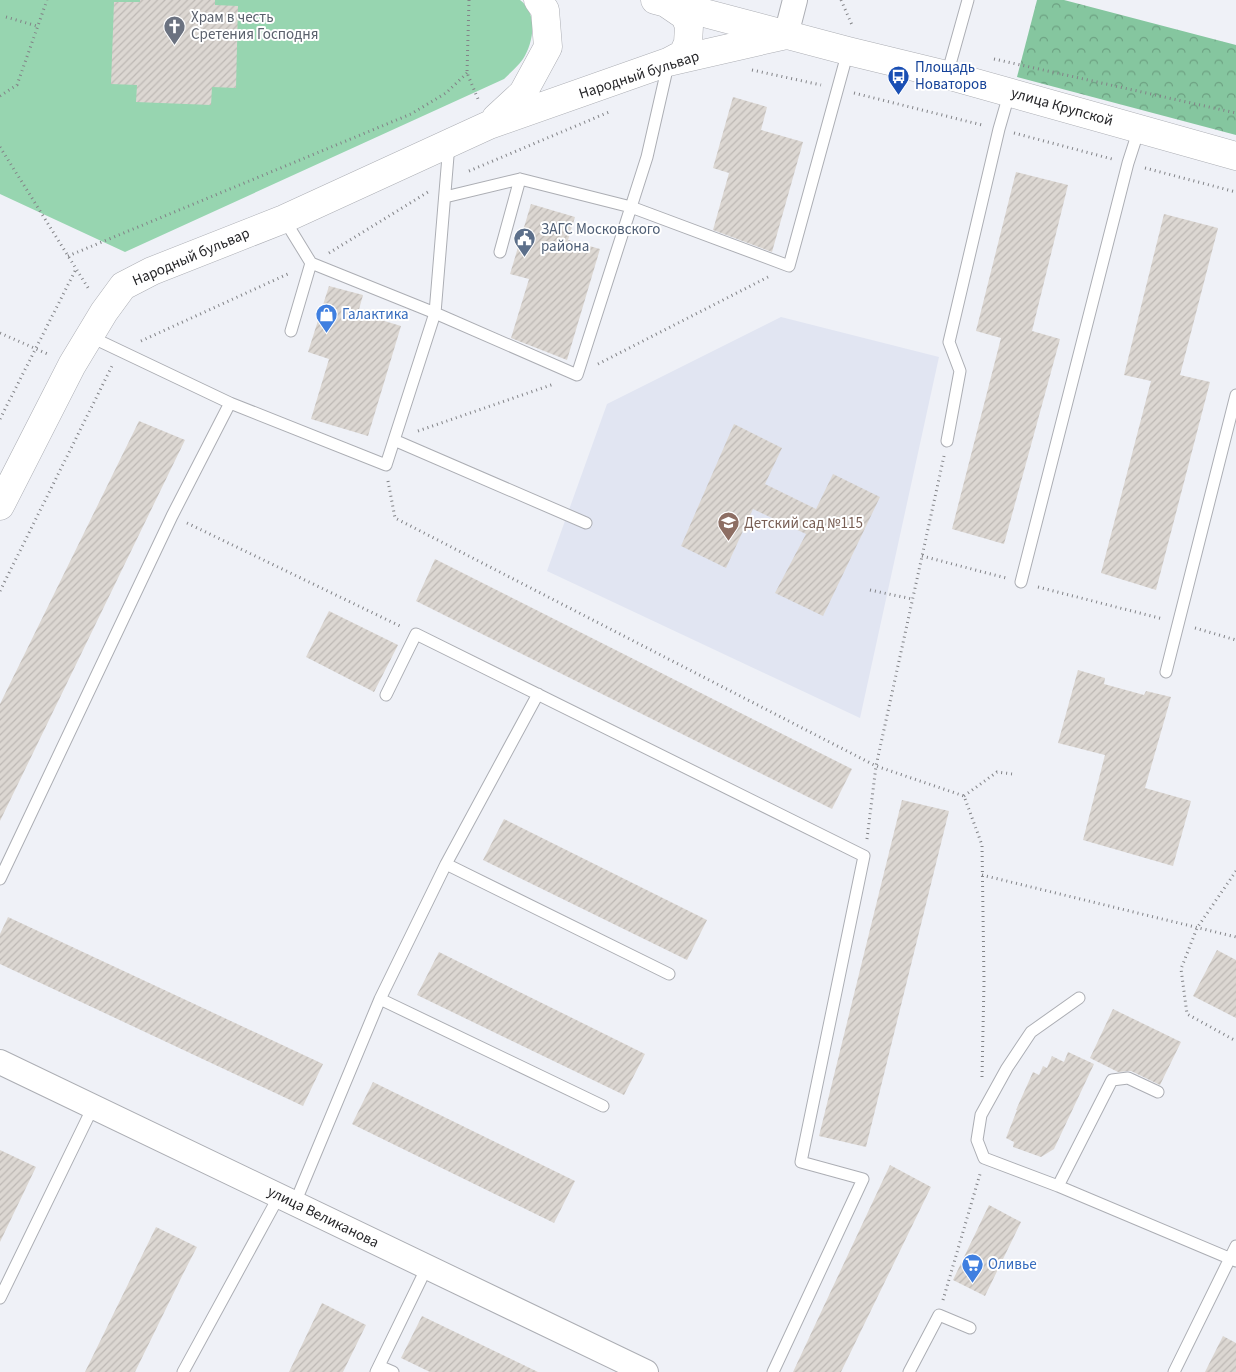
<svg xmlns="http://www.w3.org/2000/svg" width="1236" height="1372" font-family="'Source Sans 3',sans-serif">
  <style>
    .built { fill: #e1e5f2 }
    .green { fill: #97d5b0 }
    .forest { fill: url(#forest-crowns) }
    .building { fill: url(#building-hatch) }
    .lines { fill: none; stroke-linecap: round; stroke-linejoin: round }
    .service-casing { stroke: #acaeb4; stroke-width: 13 }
    .minor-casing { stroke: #acaeb4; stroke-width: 26 }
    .tertiary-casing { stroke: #acaeb4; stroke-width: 29 }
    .path { stroke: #828387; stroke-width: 3; stroke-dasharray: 1 4; stroke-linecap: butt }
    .service { stroke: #fff; stroke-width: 11 }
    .minor { stroke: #fff; stroke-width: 24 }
    .tertiary { stroke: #fff; stroke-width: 28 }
    .labels { text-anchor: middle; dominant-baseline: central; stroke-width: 4; stroke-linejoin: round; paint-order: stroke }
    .worship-label { font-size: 15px; fill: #5b616d; stroke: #fff; text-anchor: start }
    .transit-label { font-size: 15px; fill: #164399; stroke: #fff; text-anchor: start }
    .street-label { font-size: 15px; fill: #262629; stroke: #fff }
    .service-label { font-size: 15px; fill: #4e5e75; stroke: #fff; text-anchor: start }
    .shop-label { font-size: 15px; fill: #366cbe; stroke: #fff; text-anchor: start }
    .education-label { font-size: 15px; fill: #785e54; stroke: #fff; text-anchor: start }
  </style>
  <defs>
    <pattern id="forest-crowns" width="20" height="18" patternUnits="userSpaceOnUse" patternTransform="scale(1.25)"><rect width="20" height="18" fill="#85c69f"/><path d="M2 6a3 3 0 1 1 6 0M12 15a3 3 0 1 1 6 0" fill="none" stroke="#6da182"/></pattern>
    <pattern id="building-hatch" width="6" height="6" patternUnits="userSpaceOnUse" patternTransform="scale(1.25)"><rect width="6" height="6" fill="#dcd7d2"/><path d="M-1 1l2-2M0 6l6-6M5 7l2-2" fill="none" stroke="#bdb8b4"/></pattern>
  </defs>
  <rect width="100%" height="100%" fill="#eff1f7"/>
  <!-- built -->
  <path class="built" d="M781,317L939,357L860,718L547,571L607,404Z"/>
  <!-- green -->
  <path class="green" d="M0,0H520C538,13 534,42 523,59C518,66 510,73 504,79L125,252L0,194Z"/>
  <!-- forest -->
  <path class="forest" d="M1037,0H1064L1236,45V135L1017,77Z"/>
  <!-- building -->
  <path class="building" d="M140,0H215V5L238,6L236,88L212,87L211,105L136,102L137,85L111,84L114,2H140Z
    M733,97L767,107L761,130L803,142L772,252L713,230L729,173L713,168Z
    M1016,172L1068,185L1032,331L1060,339L1004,544L952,529L1001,338L976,331Z
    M531,204L575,217L568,240L600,249L567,360L511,338L529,279L510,274Z
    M1164,214L1218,228L1180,375L1210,382L1156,590L1101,573L1151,381L1124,375Z
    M329,286L363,295L358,313L401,326L368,436L311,419L329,359L308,352Z
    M139,421L185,440L0,821V704Z
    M734,424L782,448L765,484L816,509L833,474L880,497L823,616L775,593L806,534L753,509L726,568L681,546Z
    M435,559L852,769L832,809L416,601Z
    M329,611L398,645L374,692L306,657Z
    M1078,670L1105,678L1104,684L1144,695L1146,691L1171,697L1145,788L1191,801L1173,866L1083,840L1105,755L1058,743Z
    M902,800L949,811L866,1147L819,1136Z
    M504,819L707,920L687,960L483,860Z
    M8,917L323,1064L303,1106L0,964V934Z
    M1217,950L1236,960V1018L1193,996Z
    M439,952L645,1054L624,1095L417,995Z
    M1113,1009L1181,1042L1160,1085L1131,1071L1118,1072L1090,1058Z
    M1068,1052L1094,1064L1054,1149L1041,1157L1013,1147L1014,1142L1006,1138L1017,1110H1016L1033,1072L1039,1075L1043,1066L1047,1068L1052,1056L1064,1062Z
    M373,1082L575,1181L554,1223L352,1124Z
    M0,1150L36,1167L0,1242Z
    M890,1165L931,1187L841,1372H793Z
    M989,1205L1021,1222L985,1296L953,1280Z
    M156,1227L197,1247L183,1274L135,1372H85Z
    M322,1303L366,1325L343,1372H289Z
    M422,1316L538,1372H430L401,1358Z
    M1223,1336L1236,1343V1372H1205Z"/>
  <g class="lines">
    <defs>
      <path id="service" d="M668,65L647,157L631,207L789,266L848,51
        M947,75L968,0
        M284,219L311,263L435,313L449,144
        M500,252L520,179
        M291,331L311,263
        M230,403L386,465L435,313L577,375L631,207L520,179L445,197
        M394,440L586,523
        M947,441L960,371L949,342L999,129L1010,91
        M1021,582L1128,163L1139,129
        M1166,672L1236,395
        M386,695L416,634L864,856L801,1162L863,1179L773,1372
        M446,864L669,974
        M0,879L172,516L230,403L89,336
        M380,999L603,1106
        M1158,1092L1128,1078L1112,1080L1058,1186L1236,1261
        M1058,1186L984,1158L977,1140L981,1115L1007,1068L1031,1032L1079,998
        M295,1203L380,999L446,864L538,694
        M0,1298L93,1107
        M379,1366L393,1372
        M183,1372L279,1196
        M376,1372L427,1267
        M909,1372L939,1315L970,1328
        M1174,1372L1236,1246"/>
      <path id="minor" d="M786,35L795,0
        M0,1062L646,1372"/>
      <path id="tertiary" d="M655,0L848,51L947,75L1236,156
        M666,3L685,16L689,26L688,43L683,54L668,62
        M496,118L523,93L548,47L545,10L538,0
        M0,506L72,365L104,312L123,286L152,271L284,219L489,125L668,62L786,35"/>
    </defs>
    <!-- service casing -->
    <use href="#service" class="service-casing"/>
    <!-- minor casing -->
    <use href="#minor" class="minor-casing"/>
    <!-- tertiary casing -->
    <use href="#tertiary" class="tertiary-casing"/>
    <!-- path -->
    <path class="path" d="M469,0L467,73L478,99
      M841,0L852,25
      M6,17L37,26
      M994,59L1236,113
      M752,70L821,85
      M854,93L982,125
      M0,96L17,85L47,0
      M1014,133L1112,159
      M0,147L90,291
      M1145,168L1236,192
      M469,171L609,112
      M329,253L428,192
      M68,256L411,114L446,93L467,73
      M0,333L50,355
      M141,341L290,273
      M598,364L768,277
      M0,419L76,269
      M418,431L554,384
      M388,481L395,518L876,766L964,796L982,845L984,982L982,1077
      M187,523L402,627
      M922,556L1006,578
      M1038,587L1163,619
      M870,590L912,599
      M0,591L112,366
      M1195,628L1236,640
      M964,796L997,772L1012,774
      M867,839L876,766L944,456
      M1236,871L1197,928L1181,969L1187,1014L1236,1041
      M982,875L1236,937
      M943,1300L980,1174"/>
    <!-- service -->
    <use href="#service" class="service"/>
    <!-- minor -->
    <use href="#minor" class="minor"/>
    <!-- tertiary -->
    <use href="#tertiary" class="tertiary"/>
  </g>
  <!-- icons -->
  <defs>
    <symbol id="church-pin" viewBox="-11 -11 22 30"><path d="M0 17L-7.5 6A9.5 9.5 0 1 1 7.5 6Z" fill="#6b7280" stroke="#fff"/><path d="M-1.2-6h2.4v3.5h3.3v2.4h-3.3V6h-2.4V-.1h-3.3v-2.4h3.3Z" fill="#fff"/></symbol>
    <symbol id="bus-pin" viewBox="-11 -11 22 30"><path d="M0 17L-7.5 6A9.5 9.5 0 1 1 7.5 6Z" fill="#1a4fb4" stroke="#fff"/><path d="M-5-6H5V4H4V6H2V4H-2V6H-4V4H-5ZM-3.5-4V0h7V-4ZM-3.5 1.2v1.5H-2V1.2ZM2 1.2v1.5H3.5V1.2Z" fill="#fff"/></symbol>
    <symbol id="civic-pin" viewBox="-11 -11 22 30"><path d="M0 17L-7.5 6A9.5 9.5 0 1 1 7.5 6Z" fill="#5c6f8a" stroke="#fff"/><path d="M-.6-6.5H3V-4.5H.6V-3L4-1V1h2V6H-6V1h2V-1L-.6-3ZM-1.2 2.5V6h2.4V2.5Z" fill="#fff"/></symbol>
    <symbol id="shop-pin" viewBox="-11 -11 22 30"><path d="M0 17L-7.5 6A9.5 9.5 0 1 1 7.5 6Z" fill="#3f7fe0" stroke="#fff"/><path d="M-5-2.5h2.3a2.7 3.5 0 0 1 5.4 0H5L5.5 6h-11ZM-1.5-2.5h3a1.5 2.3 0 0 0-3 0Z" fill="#fff"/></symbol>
    <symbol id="school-pin" viewBox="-11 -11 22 30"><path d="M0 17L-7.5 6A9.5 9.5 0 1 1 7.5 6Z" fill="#8d6e63" stroke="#fff"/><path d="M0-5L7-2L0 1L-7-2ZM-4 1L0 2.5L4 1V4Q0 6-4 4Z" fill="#fff"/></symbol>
    <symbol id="supermarket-pin" viewBox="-11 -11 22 30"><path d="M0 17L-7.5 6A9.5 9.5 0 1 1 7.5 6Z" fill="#3f7fe0" stroke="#fff"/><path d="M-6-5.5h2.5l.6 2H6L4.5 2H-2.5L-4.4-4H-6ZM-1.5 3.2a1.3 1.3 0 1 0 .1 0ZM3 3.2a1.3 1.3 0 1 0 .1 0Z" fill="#fff"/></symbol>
  </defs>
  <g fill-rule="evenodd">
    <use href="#church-pin" x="162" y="14" width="25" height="34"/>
    <use href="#bus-pin" x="886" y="64" width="25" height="34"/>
    <use href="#civic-pin" x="512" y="226" width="25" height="34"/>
    <use href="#shop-pin" x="314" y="302" width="25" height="34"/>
    <use href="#school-pin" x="716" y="510" width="25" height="34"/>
    <use href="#supermarket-pin" x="960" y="1252" width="25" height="34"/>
  </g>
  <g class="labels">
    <!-- worship labels -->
    <g class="worship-label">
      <text x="191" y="17">Храм в честь<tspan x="191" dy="17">Сретения Господня</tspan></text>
    </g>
    <!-- transit labels -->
    <g class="transit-label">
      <text x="915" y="67">Площадь<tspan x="915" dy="17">Новаторов</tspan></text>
    </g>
    <!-- street labels -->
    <g class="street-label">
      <text transform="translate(639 75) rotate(-18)">Народный бульвар</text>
      <text transform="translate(1062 107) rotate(16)">улица Крупской</text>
      <text transform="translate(191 257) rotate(-23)">Народный бульвар</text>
      <text transform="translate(323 1217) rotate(26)">улица Великанова</text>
    </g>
    <!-- service labels -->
    <g class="service-label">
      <text x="541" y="229">ЗАГС Московского<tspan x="541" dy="17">района</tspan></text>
    </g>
    <!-- shop labels -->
    <g class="shop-label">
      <text x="342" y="314">Галактика</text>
      <text x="988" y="1264">Оливье</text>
    </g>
    <!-- education labels -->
    <g class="education-label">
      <text x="744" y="523">Детский сад №115</text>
    </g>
  </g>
</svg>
